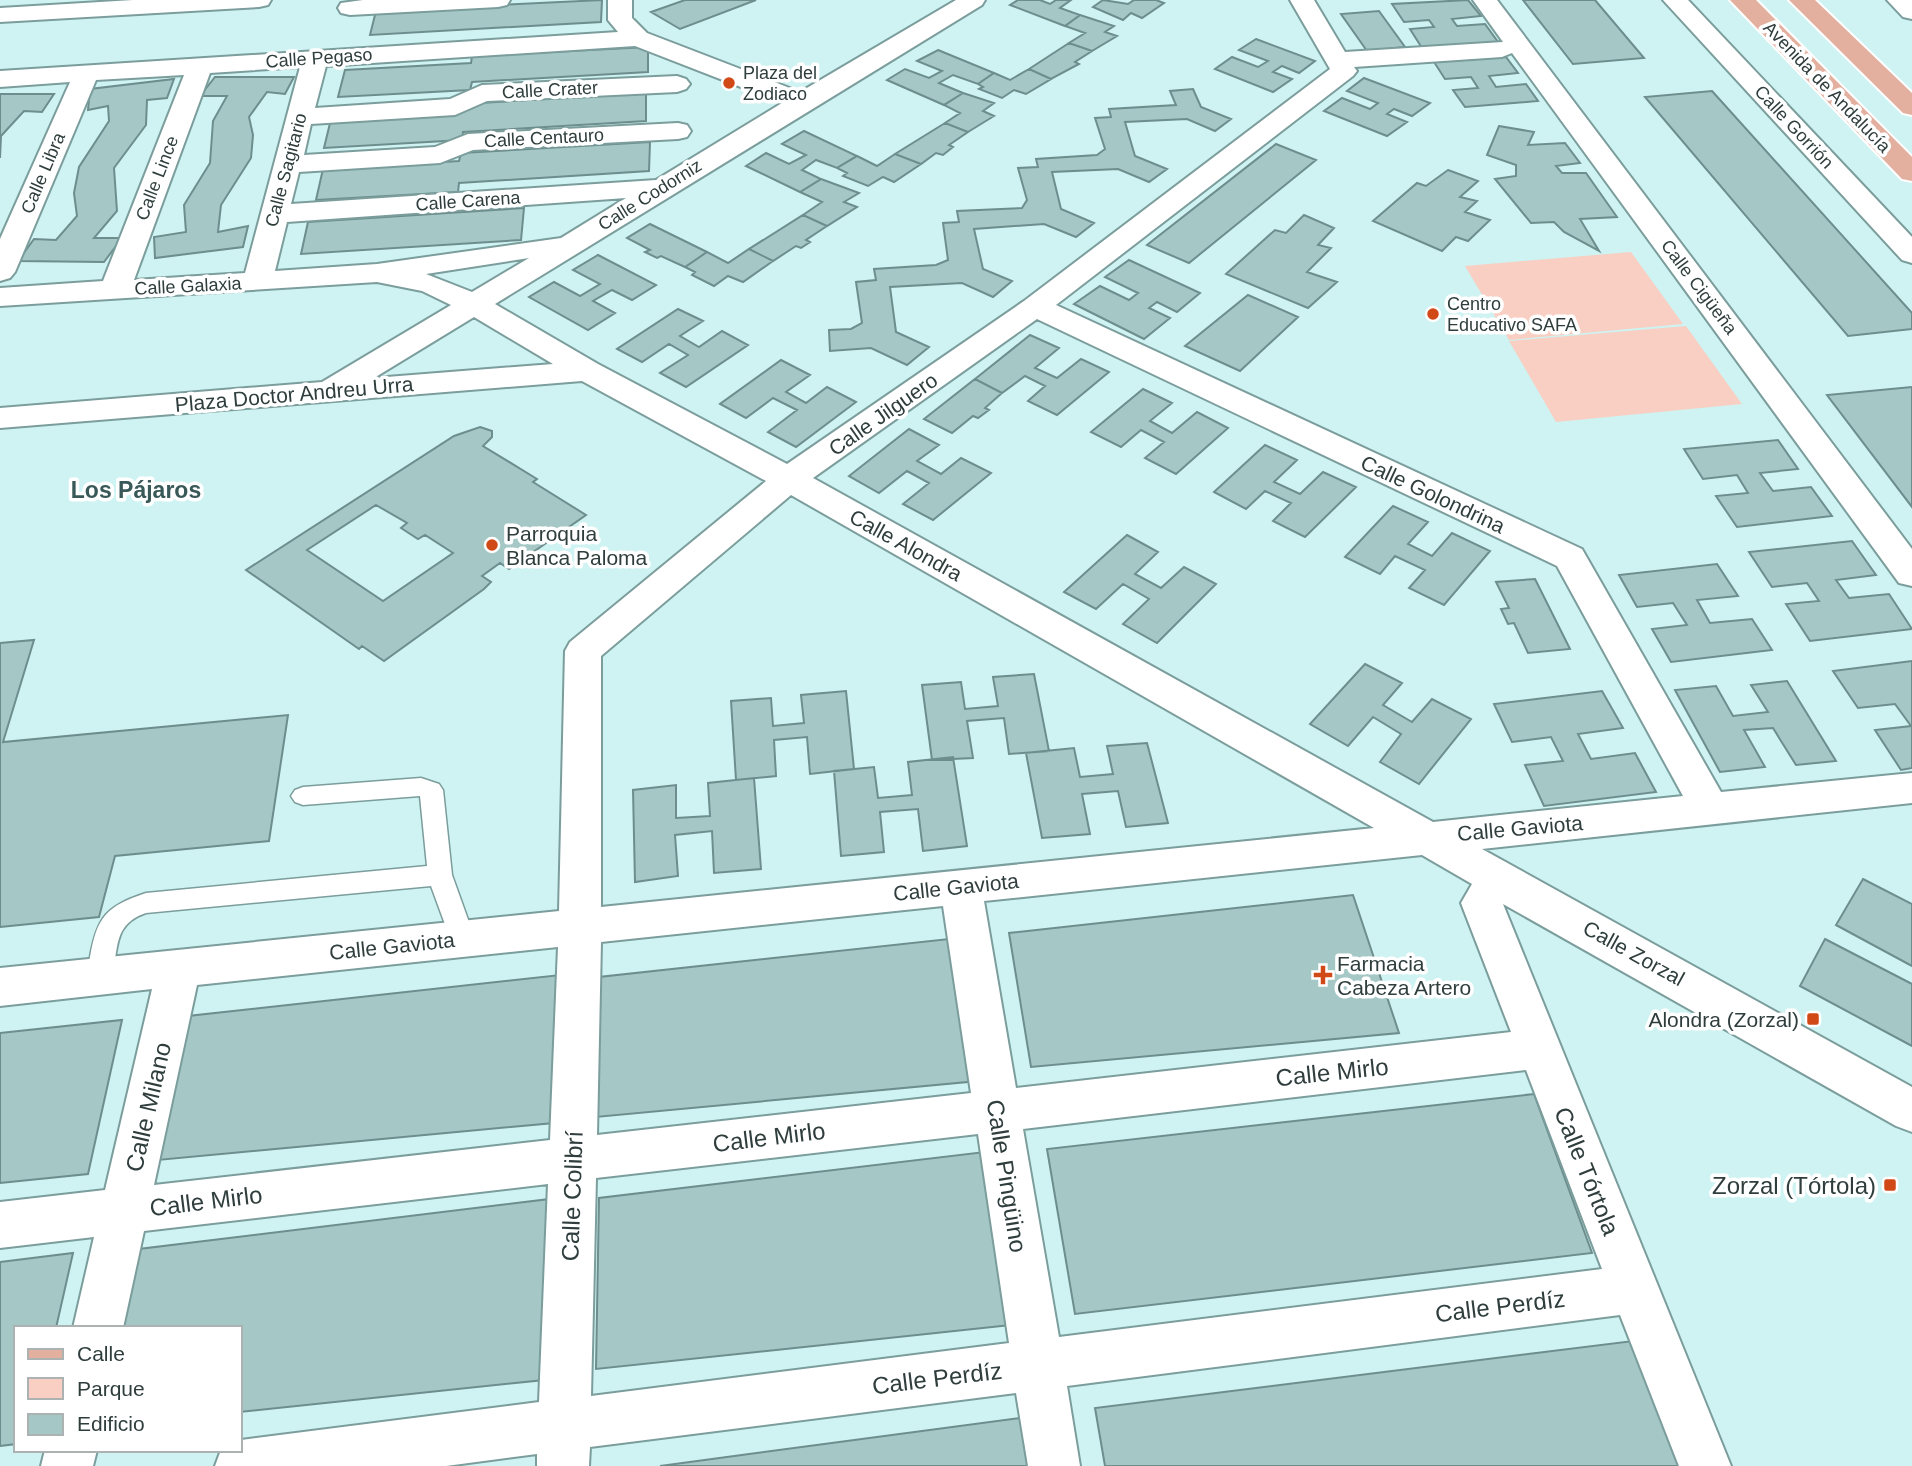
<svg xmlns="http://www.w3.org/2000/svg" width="1912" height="1466" font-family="Arial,sans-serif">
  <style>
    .green { fill: #f8cfc2 }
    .building { fill: #a5c8c7; stroke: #6d8e8d; stroke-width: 2; fill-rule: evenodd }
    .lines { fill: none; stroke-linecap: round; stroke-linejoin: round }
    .lane-casing { stroke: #7b9d9c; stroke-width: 3 }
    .street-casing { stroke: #7b9d9c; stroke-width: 4 }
    .primary-casing { stroke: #fff; stroke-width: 4 }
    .lane { fill: #fff; fill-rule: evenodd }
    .street { fill: #fff; fill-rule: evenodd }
    .primary { fill: #e3b0a0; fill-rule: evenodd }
    .poi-dot { fill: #d04916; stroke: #fff; stroke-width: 2.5 }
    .labels { text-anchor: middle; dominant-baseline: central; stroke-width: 7; stroke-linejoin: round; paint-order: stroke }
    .far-street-label { font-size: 18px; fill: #2f3e3d; stroke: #fff }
    .far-poi-label { font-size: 18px; fill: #2f3e3d; stroke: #fff; text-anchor: start }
    .street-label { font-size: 21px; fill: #2f3e3d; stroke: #fff }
    .poi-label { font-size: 21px; fill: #2f3e3d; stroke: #fff; text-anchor: start }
    .neighbourhood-label { font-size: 23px; font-weight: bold; fill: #395958; stroke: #fff }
    .near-street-label { font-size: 24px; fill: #2f3e3d; stroke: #fff }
    .near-poi-label { font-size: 24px; fill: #2f3e3d; stroke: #fff; text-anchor: end }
  </style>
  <rect width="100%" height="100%" fill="#cff3f2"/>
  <!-- green -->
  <path class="green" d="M1631,252L1683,324L1509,340L1465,266Z
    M1686,326L1742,404L1556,422L1509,341Z"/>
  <!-- building -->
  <path class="building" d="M602,0L601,22L370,35L376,11Z
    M685,0H756L680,29L651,12Z
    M1018,0H1040L1050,4L1056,0H1071L1060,8L1080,15L1065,26L1010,5Z
    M1103,0L1128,4L1134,0H1156L1164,3L1142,18L1131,13L1123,20L1093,7Z
    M1468,0L1481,16L1452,19L1457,26L1485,24L1498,42L1422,48L1410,29L1434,27L1429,20L1404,22L1392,4Z
    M1523,0H1595L1644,58L1573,64Z
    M1379,11L1405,47L1367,51L1341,14Z
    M1080,15L1114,26L1105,32L1117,36L1092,51L1069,43L1085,33L1065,26Z
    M1256,39L1315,61L1299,73L1282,66L1273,72L1292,79L1273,92L1215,69L1232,57L1258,67L1268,61L1239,50Z
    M1069,43L1092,51L1075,62L1079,64L1051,79L1029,69Z
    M648,47V72L472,82L470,90L338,97L345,70L471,63L472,56Z
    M938,50L994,73L978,84L953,75L939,83L963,93L944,105L887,80L905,69L929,78L942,71L917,61Z
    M1506,57L1518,73L1489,76L1496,87L1526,84L1538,101L1465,107L1453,90L1478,88L1471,77L1445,79L1434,62Z
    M1029,69L1051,79L1026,94L1014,90L1002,98L979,89L983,87L978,84L994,73L1010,80Z
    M215,77H294L285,94L267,92L249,117L253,135L251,158L221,205L218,232L248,226L243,247L155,258L154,237L186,232L184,205L210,163L213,121L227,96H200Z
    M1364,78L1430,103L1412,116L1394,109L1387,114L1407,122L1387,136L1324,111L1342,98L1370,109L1378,103L1347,91Z
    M174,79L167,98L147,100L146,125L114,168L117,211L94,238H122L104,262L18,261L34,239L56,240L77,216L74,193L79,167L109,121L108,106L88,110L90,89Z
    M1193,89L1201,107L1231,119L1215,131L1187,119L1125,122L1135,156L1167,169L1149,182L1118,169L1052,172L1061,209L1094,223L1076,237L1044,224L974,229L983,269L1012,281L993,297L962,283L890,287L896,332L929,347L907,365L871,348L830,351L829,330L851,329L862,323L856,282L876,280L874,269L936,265L948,260L943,223L959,222L957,211L1022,208L1027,200L1018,168L1038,167L1036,159L1097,155L1105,149L1095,118L1111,117L1109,109L1176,105L1170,91Z
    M1712,91L1912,313V329L1848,336L1645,97Z
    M646,93V121L463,132L462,140L324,148L331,119L463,104Z
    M963,93L994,103L983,111L994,116L968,132L945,123L960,113L944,105Z
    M0,94H54L42,112L24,111L1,136L0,158Z
    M945,123L968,132L949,145L953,147L943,155L936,153L921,164L895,154Z
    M1499,126L1534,132L1528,145L1565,143L1580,163L1556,166L1562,173H1586L1617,217L1580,219L1599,251L1564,232L1554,222L1531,223L1495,179L1516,176V165L1487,155Z
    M804,131L857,156L837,168L816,160L802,170L821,179L800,192L746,166L766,153L789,164L806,155L782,144Z
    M650,142L649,171L459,183L458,192L316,200L323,169L459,161L461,153Z
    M1276,144L1316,160L1189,263L1147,245Z
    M895,154L921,164L894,182L883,177L868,186L843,176L847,173L837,168L857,156L877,166Z
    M1448,170L1478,181L1460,197L1477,201L1465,212L1490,220L1468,241L1456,237L1442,251L1373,221L1417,183L1426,186Z
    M821,179L859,193L844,202L857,207L827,226L803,215L822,202L800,192Z
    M524,208L521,240L301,254L308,222Z
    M803,215L827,226L806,240L810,242L801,248L796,246L773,261L749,249Z
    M1304,215L1334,228L1318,245L1331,248L1307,272L1337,282L1308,308L1226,274L1275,230L1286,233Z
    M650,224L707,252L685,267L661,256L657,258L645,252L650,250L627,238Z
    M749,249L773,261L743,282L728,276L714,286L692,275L695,272L685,267L707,252L728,263Z
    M598,255L656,285L632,300L612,290L593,301L615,313L588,330L529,297L554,282L580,296L600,284L573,270Z
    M1129,260L1200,293L1177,312L1157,302L1149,308L1170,318L1144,339L1074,304L1100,286L1129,300L1138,293L1105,277Z
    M1248,295L1298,317L1240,371L1185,346Z
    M678,309L703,321L680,336L699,347L722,331L748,345L686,387L660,373L688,355L669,344L642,362L617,349Z
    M1030,335L1059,348L1035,368L1057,378L1081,359L1109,372L1057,415L1028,401L1045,386L1025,376L1002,393L975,379Z
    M781,360L810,375L786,392L806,403L827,387L856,402L796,447L768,432L797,410L773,398L746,418L720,404Z
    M975,379L1002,393L985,408L989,410L978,418L973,416L952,433L924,419Z
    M1912,387V507L1827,395Z
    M1143,389L1172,403L1150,421L1172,433L1197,412L1228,428L1176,474L1145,458L1164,442L1141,430L1121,447L1091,432Z
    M480,427L492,431V437L483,446L537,479L533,482L586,515L509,569L500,563L482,576L491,582L484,589L384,661L362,646L359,649L246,570L454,436ZM376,505L407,523L401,528L418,539L425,535L453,553L383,601L307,550Z
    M909,429L939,445L917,461L941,474L961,458L991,473L933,520L903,504L929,483L907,471L879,493L849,476Z
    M1778,440L1798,469L1760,473L1773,491L1811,487L1832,516L1737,527L1716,496L1748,493L1737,475L1703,479L1684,449Z
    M1265,445L1297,460L1274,482L1300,494L1323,472L1356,487L1305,537L1273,521L1291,503L1265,491L1246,509L1214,492Z
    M1393,506L1428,522L1408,544L1432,556L1452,533L1490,551L1444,605L1409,588L1425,570L1395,556L1380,574L1345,557Z
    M1127,535L1158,552L1135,574L1161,588L1184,567L1216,584L1157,643L1123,624L1149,599L1123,584L1096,609L1064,592Z
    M1852,541L1876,575L1836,580L1849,598L1889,594L1912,629L1810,641L1786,604L1819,601L1807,583L1772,587L1749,552Z
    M1717,564L1738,596L1697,600L1710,623L1752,619L1772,650L1671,662L1652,629L1687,625L1673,603L1637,607L1619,575Z
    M1535,579L1570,649L1528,653L1514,623L1508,624L1501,609L1509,608L1496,582Z
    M34,640L3,742L288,715L269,841L115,856L99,917L0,927V643Z
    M1912,661V768L1901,770L1875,730L1911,726L1895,704L1858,708L1833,671Z
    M1365,664L1402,683L1383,705L1412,722L1432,699L1471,719L1419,784L1380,762L1401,734L1373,717L1348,746L1310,724Z
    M1034,674L1049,751L1009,754L1004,718L967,721L973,758L932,760L922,685L961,682L965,709L998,706L993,677Z
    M1787,681L1836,761L1796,765L1773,728L1744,730L1765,767L1720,772L1675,690L1716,686L1733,716L1768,712L1751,685Z
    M846,691L854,769L810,774L807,737L774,740L776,776L736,780L731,701L771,698L773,726L804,723L801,695Z
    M1602,691L1623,728L1578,734L1591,759L1635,753L1656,792L1544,806L1525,765L1563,761L1551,737L1512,742L1494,704Z
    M1147,743L1168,823L1126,827L1118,791L1082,794L1090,834L1042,838L1026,753L1074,748L1080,777L1113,774L1107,746Z
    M953,757L967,846L923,851L918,809L880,812L884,852L841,856L834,771L874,767L878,798L912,795L908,762Z
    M754,778L761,869L714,873L712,831L675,835L678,876L635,882L633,790L676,785V818L710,816L708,783Z
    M1863,879L1912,904V966L1836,925Z
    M1353,895L1399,1033L1031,1067L1009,933Z
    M958,938L978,1081L596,1117L599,977Z
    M1825,939L1912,984V1046L1800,986Z
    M560,975L554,1123L158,1160L188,1016Z
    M122,1020L88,1174L0,1183V1033Z
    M1534,1094L1592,1253L1075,1314L1047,1149Z
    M993,1151L1020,1324L596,1369L599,1198Z
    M550,1199L544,1380L240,1412V1328H123L139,1249Z
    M73,1253L56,1328H16V1444L0,1446V1262Z
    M1633,1341L1679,1466H1105L1095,1408Z
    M1034,1416L1041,1466H660Z"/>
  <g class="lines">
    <defs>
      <path id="lane" d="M421,778L439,784L443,790L452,875L475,939L471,946L462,949L453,946L431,886L146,913C108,926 122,955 108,984L99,987L90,984C85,974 88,967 90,957C97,916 107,906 146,893L427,866L420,796L303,805L295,802L291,796L295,790L303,787Z"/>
      <path id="street" d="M133,0H271L268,5L259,7L0,22V8Z
        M363,0H510L507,5L498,7L350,15L341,13L338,8L341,3Z
        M608,0H632V18L647,33L800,92L956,0H985L982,5L495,304L598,364L787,464L1024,301L1330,69L1290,0H1314L1345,52L1503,42L1473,0H1497L1912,549V586L1899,583L1512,53L1502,57L1354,67L1357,71L1353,76L1056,305L1582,549L1721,792L1912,773V803L1482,849L1912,1087V1132L1896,1126L1503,904L1731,1466H1679L1620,1315L1067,1386L1080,1466H1028L1016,1393L590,1447L589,1466H537V1454L446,1466H215L221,1450H240L241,1440L539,1402L548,1184L144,1231L123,1328H73L94,1237L0,1248V1202L105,1190L152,989L0,1006V968L559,911L565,651L570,642L766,481L582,381L0,428V408L322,382L451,305L422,291L377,282L0,306V288L103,281L184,75L96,80L15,272L10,278L0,281V239L70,82L0,87V71L618,32L608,20ZM635,46L782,103L656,180L291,204L299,172L440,163L473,150L678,139L687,137L691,131L687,125L678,123L468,134L435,147L304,155L311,124L455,115L487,101L677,92L686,89L690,84L686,79L677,76L482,85L450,99L315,108L326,66ZM300,67L245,273L134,280L210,73ZM626,198L561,238L377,264L275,271L287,222ZM529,258L472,292L426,274ZM474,317L553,364L374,378ZM1037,319L1557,566L1683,796L1433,822L813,478ZM791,495L1374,828L601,907V656ZM1422,855L1472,884L1461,903L1511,1032L1016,1088L984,901ZM943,906L971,1093L597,1135L601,942ZM558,947L550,1140L154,1185L197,985ZM1526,1070L1602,1269L1059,1337L1023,1129ZM978,1134L1009,1343L591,1396L596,1178Z
        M1663,0H1688L1912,237V263L1902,260Z
        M1887,0H1912V19L1903,17Z
        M45,1450H97L93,1466H41Z"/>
      <path id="primary" d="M1730,0H1756L1912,157V181L1902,179Z
        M1789,0H1815L1912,93V115L1903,113Z"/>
    </defs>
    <!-- lane casing -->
    <use href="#lane" class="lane-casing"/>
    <!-- street casing -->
    <use href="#street" class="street-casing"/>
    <!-- primary casing -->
    <use href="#primary" class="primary-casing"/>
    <!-- lane -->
    <use href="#lane" class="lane"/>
    <!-- street -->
    <use href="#street" class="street"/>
    <!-- primary -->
    <use href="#primary" class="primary"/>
  </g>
  <!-- markers -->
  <g class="poi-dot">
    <circle cx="729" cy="83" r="7"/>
    <circle cx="1433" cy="314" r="7"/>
    <circle cx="492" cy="545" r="7"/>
    <path d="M1319.5 964.5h7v7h7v7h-7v7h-7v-7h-7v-7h7z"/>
    <rect x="1806" y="1012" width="14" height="14" rx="3.5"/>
    <rect x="1883" y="1178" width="14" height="14" rx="3.5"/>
  </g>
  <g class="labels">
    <!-- far-street labels -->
    <g class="far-street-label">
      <text transform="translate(319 58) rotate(-4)">Calle Pegaso</text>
      <text transform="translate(1827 87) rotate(46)">Avenida de Andalucía</text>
      <text transform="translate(550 90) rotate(-3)">Calle Crater</text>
      <text transform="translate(1794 127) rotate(47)">Calle Gorrión</text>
      <text transform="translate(544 138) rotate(-3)">Calle Centauro</text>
      <text transform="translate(286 170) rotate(-75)">Calle Sagitario</text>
      <text transform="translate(43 173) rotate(-67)">Calle Libra</text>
      <text transform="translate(157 178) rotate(-69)">Calle Lince</text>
      <text transform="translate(650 195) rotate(-32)">Calle Codorniz</text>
      <text transform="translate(468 201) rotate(-4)">Calle Carena</text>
      <text transform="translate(188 286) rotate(-3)">Calle Galaxia</text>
      <text transform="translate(1699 287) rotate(53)">Calle Cigüeña</text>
    </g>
    <!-- far-poi labels -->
    <g class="far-poi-label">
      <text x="743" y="73">Plaza del<tspan x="743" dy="21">Zodiaco</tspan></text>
      <text x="1447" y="304">Centro<tspan x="1447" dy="21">Educativo SAFA</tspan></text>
    </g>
    <!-- street labels -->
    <g class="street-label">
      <text transform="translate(294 394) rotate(-5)">Plaza Doctor Andreu Urra</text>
      <text transform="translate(883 414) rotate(-35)">Calle Jilguero</text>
      <text transform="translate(1433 494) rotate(25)">Calle Golondrina</text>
      <text transform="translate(906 545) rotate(29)">Calle Alondra</text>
      <text transform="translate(1520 828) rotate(-5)">Calle Gaviota</text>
      <text transform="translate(956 887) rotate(-6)">Calle Gaviota</text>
      <text transform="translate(392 946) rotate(-6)">Calle Gaviota</text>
      <text transform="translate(1634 953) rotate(29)">Calle Zorzal</text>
    </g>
    <!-- poi labels -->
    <g class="poi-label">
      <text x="506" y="533">Parroquia<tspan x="506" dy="24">Blanca Paloma</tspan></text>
      <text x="1337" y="963">Farmacia<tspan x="1337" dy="24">Cabeza Artero</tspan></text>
      <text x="1799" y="1019" text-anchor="end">Alondra (Zorzal)</text>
    </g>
    <!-- neighbourhood labels -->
    <g class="neighbourhood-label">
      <text x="136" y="490">Los Pájaros</text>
    </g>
    <!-- near-street labels -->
    <g class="near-street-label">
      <text transform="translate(1332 1072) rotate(-6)">Calle Mirlo</text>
      <text transform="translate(148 1107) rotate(-77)">Calle Milano</text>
      <text transform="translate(769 1137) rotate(-7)">Calle Mirlo</text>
      <text transform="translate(1587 1171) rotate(68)">Calle Tórtola</text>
      <text transform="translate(1007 1176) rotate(81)">Calle Pingüino</text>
      <text transform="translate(572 1196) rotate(-88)">Calle Colibrí</text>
      <text transform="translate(206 1201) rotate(-7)">Calle Mirlo</text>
      <text transform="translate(1500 1306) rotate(-7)">Calle Perdíz</text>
      <text transform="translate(937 1378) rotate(-7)">Calle Perdíz</text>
    </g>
    <!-- near-poi labels -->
    <g class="near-poi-label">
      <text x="1876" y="1185">Zorzal (Tórtola)</text>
    </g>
  </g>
  <!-- legend -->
  <rect x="14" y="1326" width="228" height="126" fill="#ffffff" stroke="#acb2b1" stroke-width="2"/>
  <rect x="28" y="1349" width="35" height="10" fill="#e3b0a0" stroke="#acb2b1" stroke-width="2"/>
  <text x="77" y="1361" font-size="21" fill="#2f3e3d">Calle</text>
  <rect x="28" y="1378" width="35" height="21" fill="#f8cfc2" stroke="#acb2b1" stroke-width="2"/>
  <text x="77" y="1396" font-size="21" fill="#2f3e3d">Parque</text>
  <rect x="28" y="1414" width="35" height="21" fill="#a5c8c7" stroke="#acb2b1" stroke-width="2"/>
  <text x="77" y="1431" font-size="21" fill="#2f3e3d">Edificio</text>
</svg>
